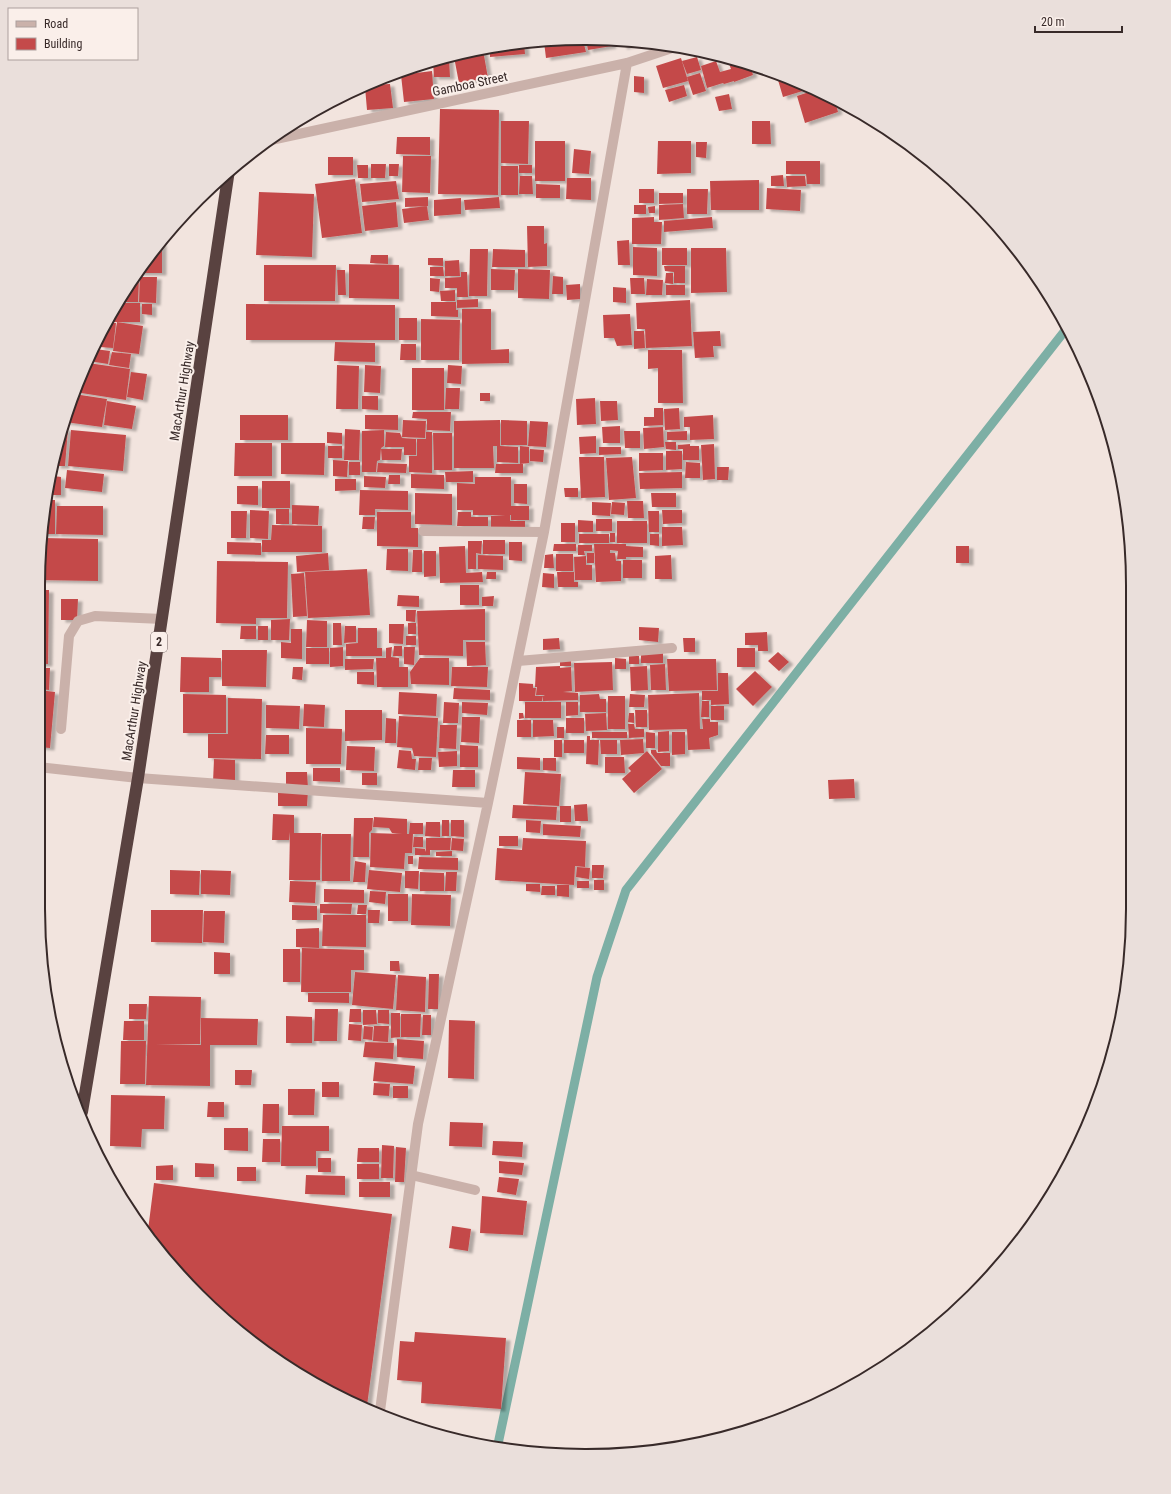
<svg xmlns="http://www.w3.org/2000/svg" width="1171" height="1494" font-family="'Roboto Condensed',sans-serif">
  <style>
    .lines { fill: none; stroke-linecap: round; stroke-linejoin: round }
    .stream { stroke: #7dafa5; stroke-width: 9 }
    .building { fill: #c44a4a; filter: url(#shadow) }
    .lane { stroke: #cab1aa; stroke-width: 10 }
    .street { stroke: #cab1aa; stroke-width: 10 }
    .highway { stroke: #594240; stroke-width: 12 }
    .labels { text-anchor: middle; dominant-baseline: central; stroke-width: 4; stroke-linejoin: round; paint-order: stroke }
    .shield { fill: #faefea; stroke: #726563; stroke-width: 1 }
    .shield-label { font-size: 12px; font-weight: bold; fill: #382a29 }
    .street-label { font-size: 13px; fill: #382a29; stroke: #faefea }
    .rim { fill: none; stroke: #382a29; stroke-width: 2 }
  </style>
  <defs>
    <filter id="shadow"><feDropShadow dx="4.5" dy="2.5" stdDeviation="1" flood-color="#0004"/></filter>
  </defs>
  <rect width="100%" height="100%" fill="#f2e4de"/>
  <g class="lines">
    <!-- stream -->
    <path class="stream" d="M498,1444L597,977L626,890L1067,328"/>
  </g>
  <!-- building -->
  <path class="building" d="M611,39L612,46L588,50L586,40Z
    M620,39H621L640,42L623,47Z
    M583,40L586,52L546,58L544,42Z
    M524,42L525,54L490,57V48L514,43Z
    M483,50L488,78L459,83L454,57Z
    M716,55L727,57L731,58L719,62Z
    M697,57L701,70L687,74L682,61Z
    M449,58L450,77H434L433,62Z
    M681,58L688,81L663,88L656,66Z
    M733,59L747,64L744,66L750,65L753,75L734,82V81L724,84L723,83L707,88L701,66L716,61L720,72L731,69L728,61Z
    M415,66L416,71L395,74L409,67Z
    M432,71L434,99L404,102L401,75Z
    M700,73L706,91L693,95L687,77Z
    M634,76L644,77V93L634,92Z
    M784,78L805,86L806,90L783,97L778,80Z
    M390,84L393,108L367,110L365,87L369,85Z
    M684,85L687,96L669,102L665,90Z
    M815,90L834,98L838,112L805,123L797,96Z
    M729,94L732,109L719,111L715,97Z
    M440,109L499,110L498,195L438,194Z
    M501,121H529L528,164L501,163Z
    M752,121H770L771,144H752Z
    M397,137H430V155L396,154Z
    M535,141H565V181H535Z
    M658,141H691V173L657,174Z
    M696,142H707L706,158L696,157Z
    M574,149L591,151L589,174L572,173Z
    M403,156H431L430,193L402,192Z
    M328,157H353V175H328Z
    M786,161H820V184H807L806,174H786Z
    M371,164H386L385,178H371Z
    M389,164H399L398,176H389Z
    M357,165H368V178H358Z
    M519,165H532V173H519Z
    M501,166H518V195H501Z
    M783,175L784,186H771V176Z
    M520,176H532L533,194H519Z
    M786,176H805L806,186L787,187Z
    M567,178H591V200L566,199Z
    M355,179L362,233L322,238L315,184Z
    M759,180V210H711L710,181Z
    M396,181L399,199L362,202L360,184Z
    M536,184L560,185V198H536Z
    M767,188L801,190L800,211L766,209Z
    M639,189H654V203H639Z
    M687,189H708L707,214H687Z
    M259,192L314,194L312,257L256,255Z
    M659,193H683V203L659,204Z
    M428,197V206L405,207V198Z
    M499,197L500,208L465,210L464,200Z
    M461,198V214L434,216V200Z
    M396,202L398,227L365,231L362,206Z
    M683,204L684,218L659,220V205Z
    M634,205H646V214H634Z
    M427,206L429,220L404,223L402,209Z
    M655,206V213H649L648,207Z
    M654,217V222H662L661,244H632V218Z
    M712,217L713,228L664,232V221Z
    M527,226H544V244L547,243V266L528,267Z
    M629,240L630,265H618L617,241Z
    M160,243H162V273H137L151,252Z
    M633,247L657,248V276L633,275Z
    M662,248H687V265H662Z
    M691,248H726L727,292L691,293Z
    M470,249H488L487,296H469Z
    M493,249L525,250V267H492Z
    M371,255H388V264L370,263Z
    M428,258H443V266L428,265Z
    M459,260L460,276H445V261Z
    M349,264L399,265V299L349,298Z
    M264,265H336L335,301H264Z
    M664,266H685V283H674V272L665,271Z
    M430,267H443L444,276H430Z
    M491,269L515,270L514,290H491Z
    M518,269L550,270L549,299L518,298Z
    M337,270H345L346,295H338Z
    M461,272H467L468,297H457V288H445V278L461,277Z
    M666,273H673V284L665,283Z
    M553,276L563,277V294H552Z
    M135,277H139L138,302H121V298Z
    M140,277H157L156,303L139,302Z
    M430,278L440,279L439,292L430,291Z
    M630,278H644L645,294H631Z
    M647,279L663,280L662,295H646Z
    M580,284V299L567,300L566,285Z
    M666,285H685V295H666Z
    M613,287L626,288V303L613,302Z
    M455,290V301H441L440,291Z
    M478,299V307L457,308V300Z
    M690,300L692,346L646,348L645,329H637L636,303Z
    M431,302H456V310H458V317L431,316Z
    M117,303H140V322H114V313L111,312Z
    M142,304H152V315L142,314Z
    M246,304L395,305V340H246Z
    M462,309H491V350L509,349V363L462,364Z
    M630,314L632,345L617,346L614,338H604L603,315Z
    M399,318H417V340H399Z
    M421,319L460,320L459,360H421Z
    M107,322L116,323L113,348L100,347L102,333Z
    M117,322L143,326L139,354L113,351Z
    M634,331H644L645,348L634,349Z
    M720,331L721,346H713L714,357L695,358L693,332Z
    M335,342L375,343V362L334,361Z
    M401,344H416V360H400Z
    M95,349L110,351L108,364L89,361Z
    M648,350H682L683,403H658V368L648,369Z
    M112,352L131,354L129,368L109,365Z
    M88,363L130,369L126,400L75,392Z
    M337,365L359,366L358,409H336Z
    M365,365L381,366L380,393L364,392Z
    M448,365L462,366L461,384L447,383Z
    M412,368H444V410H412Z
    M131,372L147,374L143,400L127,397Z
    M446,388H460L459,409H445Z
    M480,393H490V401H480Z
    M74,394L107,399L102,427L65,422L67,409Z
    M362,396H378V410L362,409Z
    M595,398L596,424L577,425L576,399Z
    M107,401L136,406L132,429L104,425Z
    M600,401H617L618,420L601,421Z
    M654,408H663V425L644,426V417H654Z
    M679,408L680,429L665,430L664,409Z
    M413,412H451L450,431L427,430V419L412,418Z
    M240,415H288V440H240Z
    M365,415H398V430L365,429Z
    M713,415L714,439L690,440V427H684V417Z
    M403,420L426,421L425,438L402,437Z
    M500,420V446L518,447V463L497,462V446H493L494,468H454V421Z
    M501,420L527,421V445H501Z
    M530,421L548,422L546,447L528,446Z
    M620,426V443H603L602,427Z
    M663,427L664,447L644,449L643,428Z
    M63,428L68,429L65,466H56Z
    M345,429L360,430L359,460H344Z
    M71,430L126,435L123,471L68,466Z
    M384,430V446L381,448L380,460L377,461L376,472H362V431Z
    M624,431H640V448H625Z
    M687,431V440H667V432Z
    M327,432L342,433V444L327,443Z
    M386,432L400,433L402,438L416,439V455H404V447H385Z
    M426,432H432V473L409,472V456H417V439H426Z
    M433,433H452V470H434Z
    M596,436V453L580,454L579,437Z
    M665,442H676V450L666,449Z
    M235,443H272V476H234Z
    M281,443H325L324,475L281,474Z
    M690,444V446H699V460H683V449H678V445Z
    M714,444L715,479L703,480L701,445Z
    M328,446H342V458H328Z
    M520,446L529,447V463L520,464Z
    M599,447H621V454L599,455Z
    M381,449H402L401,460H382Z
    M530,449L544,450L543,462L530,461Z
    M666,451H682V469L666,470Z
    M639,453H663V470L639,471Z
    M579,457H604L605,497L581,498Z
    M632,457L636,498L609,500L606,458Z
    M333,460L348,461L347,477L333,476Z
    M349,462H360V475H349Z
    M686,462L700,463V478H685Z
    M378,463L407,464L406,473L377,472Z
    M496,464H523V473H495Z
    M717,467H729L728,480H717Z
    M67,470L104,474L102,492L65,488Z
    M473,471V482H446L445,472Z
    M682,472V488L640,489L639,473Z
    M411,474L444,475V489L411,488Z
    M389,475H400V484H388Z
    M54,476L61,477V495H50Z
    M364,476L386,477L385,488L364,487Z
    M475,477H511V506H529V520H511V515H510V521H525V528H491V516L505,515H473V510H457V483L475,484Z
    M335,479H356V490L335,491Z
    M262,481H290V508H262Z
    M514,484H527V504L514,503Z
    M237,486H258V505L237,504Z
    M564,488H578V497H565Z
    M360,490L408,491V510L375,509V515H359Z
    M415,493L452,494V525L415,524Z
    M651,493H676V507H652Z
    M49,500H55V534H42Z
    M627,501H643L644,518H628Z
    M592,502L611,503L610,516L592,515Z
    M612,502L625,503L624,515L611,514Z
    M292,505L319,506L318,525L292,524Z
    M57,506H103V535L56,534Z
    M276,509H289V524H276Z
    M250,510L269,511L268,539L250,538Z
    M662,510H682V523L663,524Z
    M231,511H247L246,538H231Z
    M648,511H659V532H649Z
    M377,512H411V528H418V547L377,546Z
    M458,512H471V517H488V526H457Z
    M363,517H375L374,529H362Z
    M596,519H612V531H596Z
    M578,520L593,521V532H578Z
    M617,521H647V543H617Z
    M561,523H575V542H561Z
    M272,525L322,526V552H262V540H271Z
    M662,527H682L683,545L662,546Z
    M610,533H615V542H610Z
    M579,534H609V543H579Z
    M650,534H659V546L650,545Z
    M42,538L98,539V581L39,580V550Z
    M483,540H505V554H483Z
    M468,541H482L481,554L476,553V569H468Z
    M227,542L261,543V555L227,554Z
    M509,542H522V561L509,560Z
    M554,544H576V551H553Z
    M594,544H626V546L643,547V557H626V559H617L618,551L610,550V553H615L616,561H621V581L596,582Z
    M578,545H592V551H584L585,555H578Z
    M465,546L466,573L482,572L483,582L440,583L439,547Z
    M956,546H969V563H956Z
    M387,549H408V571L386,570Z
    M413,550H422V572H412Z
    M424,551H436V576L424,577Z
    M328,553L329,570L297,572L296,556Z
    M587,553H594V563H587Z
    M553,554L554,568H544L545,555Z
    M556,554H573V571H556Z
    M478,555L503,556V570L478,569Z
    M671,555L672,579H655V556Z
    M586,556V565H592V580H575L574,557Z
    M623,560H642V578H623Z
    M217,561L288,562L287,618H256V624L216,623Z
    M367,569L370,615L308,618L305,572Z
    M487,572H496V579H486Z
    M557,572H574V582H578V587H558Z
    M304,573L307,616L293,617L291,574Z
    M543,573L554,574V588L542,587Z
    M460,585H479V605H460Z
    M39,590H49L48,664H39Z
    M398,595L419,596V607L397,606Z
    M494,596L493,606H482V597Z
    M61,599H78L77,620H61Z
    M485,609V640H463V656L419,655L417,611Z
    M406,610H416L415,622L406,621Z
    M290,619L289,640H271V620Z
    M307,620L327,621V647H306Z
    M333,623H341L342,645H333Z
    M408,623H416V634H408Z
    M389,624H404L403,644L389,643Z
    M241,626H256V639H240Z
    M258,626H268V640H258Z
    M345,626H356V642L344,643Z
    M639,627L659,628L658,642L639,640Z
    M358,628H377V648H382V656H346V644L358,643Z
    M291,629H302V659L281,658V642L291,643Z
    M767,632L768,651H758V645H745V633Z
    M406,636H416V645H406Z
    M559,638L560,649L543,650V639Z
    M683,638H695V652H684Z
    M466,642H485L486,665L467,666Z
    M394,646H402V656H393Z
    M343,647V666L330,667V648Z
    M392,647L391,657L399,658V667H408V687H377L376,658H386V648Z
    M404,647H415L414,665L404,664Z
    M306,648H329V664H306Z
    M737,648H755V667H737Z
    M222,650H267L266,687L222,686Z
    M778,652L789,662L779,671L768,661Z
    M641,653H663V663H641Z
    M629,656H639V664H629Z
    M181,657L221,658V677H209V692H180Z
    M420,658H449V685L411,684L410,672Z
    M615,658L626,659V669H615Z
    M345,659H374L373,669L345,670Z
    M667,659H716L717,690L669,691Z
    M560,660H571V666H560V668L571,667L572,691L563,692L578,693V700L543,701V696L545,695H536L537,687H535L536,667L560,666Z
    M612,662L613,690L575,692L574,663Z
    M665,664L666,690H651L650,665Z
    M647,666L648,690L631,691L630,667Z
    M293,667H303L302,680L292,679Z
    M452,667H488L487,687L451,686Z
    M39,668H50L49,690L39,689Z
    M755,671L772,687L753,706L736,689Z
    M357,672H374V685L357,684Z
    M718,673H728L729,704L711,705V700H702V691H718Z
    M519,683L533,684V688H536L535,696H543L542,701H519Z
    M454,688L490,690V700L453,699Z
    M39,690L55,692L50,748L39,747Z
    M399,692L437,694L436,716L398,714Z
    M699,693L700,729H703L702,719H710V722H718V735L709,738L710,749L688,750L687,729L649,730L648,695Z
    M183,694L226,695V733H183Z
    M599,694L600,699H606V712H580V695Z
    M630,694L645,695L644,707H629Z
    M608,696H625V729H608Z
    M228,698L262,699L261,759L208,758V734H228Z
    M702,701H709V717H701Z
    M444,702L459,703L458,723H443Z
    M462,702L488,703L487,715L462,713Z
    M525,702H561V718H525Z
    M566,702H578V715L566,716Z
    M304,704L325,705L324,727L303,726Z
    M266,705L300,706L299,729L266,728Z
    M711,706H724V720H711Z
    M345,710H382V740L345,741Z
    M635,710H647V727H636Z
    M519,713H523L524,718L519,719Z
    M606,713L607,730L586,731L585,714Z
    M629,713H634V723L628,722Z
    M399,716L438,718L436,757L414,756L412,748L397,747Z
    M462,717H480L479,743L461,742Z
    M386,718L396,719V743H385Z
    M566,718H584V733H566Z
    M517,720H531V737H517Z
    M533,720H553L554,736L533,737Z
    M628,724H634L635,729H644V737L629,738Z
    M440,725H457L456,749L439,748Z
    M557,727H564V738H557Z
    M306,728L342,729L341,764H306Z
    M669,731V751L658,752V732Z
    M592,732H627V738H592Z
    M646,732L655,733V748H646Z
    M672,732H685V754L672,755Z
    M266,735H289V754H265Z
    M587,736H590V740H599L598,765L586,764Z
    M643,739L644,753L621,755L620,740Z
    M554,740H562V757H554Z
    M564,740H584V753H564Z
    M600,740H617V754H601Z
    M460,745L478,746V767H460Z
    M347,746L375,747L374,771L346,770Z
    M399,750L411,751L412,759H416L415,770L397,768Z
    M651,750H656L657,753H670V766H661L651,753Z
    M457,751V766L439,767L438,752Z
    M647,751L662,769L634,793L622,779L631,771L628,768Z
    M517,757L540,758V770L517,769Z
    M605,757H624L625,773H605Z
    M419,758H432L431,770H418Z
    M543,758H556V771L543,770Z
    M214,759L235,760V782H213Z
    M313,768H340V782L313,781Z
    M453,770H475V787H452Z
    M286,772H307L308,788L286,789Z
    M525,772L561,774L559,806L523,804Z
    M362,773H377V785H362Z
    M854,779L855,798L829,799L828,780Z
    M278,791H308L307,806H278Z
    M587,804L588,821H575L574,805Z
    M513,805L557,807L556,820L512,818Z
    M560,806H571V822H560Z
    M273,814L294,815V833H321L320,880H289L290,832L289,840H272Z
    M374,817L407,819V834H409L410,823H423V834H413L412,853H405L404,869L370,867L371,833L402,834L392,833L389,828L373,827Z
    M354,818H373L372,830L369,833V857H353Z
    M442,820H449V836H442Z
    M451,820H464V837L451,836Z
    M526,820L541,821L540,833L526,832Z
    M426,822H440V837L425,836Z
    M543,824L581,826L580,837L543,835Z
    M322,834H351L350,881H322Z
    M499,836H518V846H499Z
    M414,837H423V847H413Z
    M426,838H451L450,850H430V855H415V848L425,849L426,852Z
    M452,838L464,839L463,851L451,850Z
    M523,838L586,841L585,867L575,866L574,885L495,880L497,848L522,850Z
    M452,851V856H436V852Z
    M408,856H413V864H408Z
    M419,857L458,858V870L418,869Z
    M355,861L366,863L365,882H353Z
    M592,865H604L603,878H592Z
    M577,867L590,868L589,879L576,877Z
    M170,870L200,871L199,895L170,894Z
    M201,870L231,871L230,895L201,894Z
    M369,870L402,873L400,892L367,889Z
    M405,871H419L418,889L405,888Z
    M420,872L444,873V891H420Z
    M446,872H457L456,891H445Z
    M594,880H604V890H594Z
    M290,881L316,882L315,903L289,902Z
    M577,881H589V888H577Z
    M526,884H540V892L526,891Z
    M557,885H569V897L557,896Z
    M542,886H555V895H541Z
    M324,889L364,890V903L324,902Z
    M370,891L386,892L385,904L369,902Z
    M388,894H408V921H388Z
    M412,894L451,895L450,926L411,925Z
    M320,904H352L351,914L320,913Z
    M292,905L317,906V920H292Z
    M358,905H367L366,914H357Z
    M151,910H203L202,943L151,942Z
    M368,910H380L379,923H368Z
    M204,911H225L224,943L203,942Z
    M323,915H366V947L322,946Z
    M319,928V948L296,947V929Z
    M302,948L364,950V970H351V992H301Z
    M283,949H300V982H283Z
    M214,952L230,953V974H214Z
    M390,961H399L400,971H390Z
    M355,972L396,975L393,1009L352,1005Z
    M429,974H439L438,1009H428Z
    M398,975L426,977L425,1012L396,1010Z
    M308,993H349V1003L308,1002Z
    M149,996L201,997L200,1044L156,1045H201V1018L258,1019L257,1045H210V1086L146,1085Z
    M129,1004H147L146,1019H129Z
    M315,1009H338L337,1041H314Z
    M350,1009H361V1022H349Z
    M363,1010H376L377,1024L363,1025Z
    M378,1010H389V1024L378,1023Z
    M391,1013H400V1037L391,1038Z
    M401,1014H421L420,1037H401Z
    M423,1015H431V1035H422Z
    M286,1016L312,1017V1043H286Z
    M449,1020L475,1021L474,1079L448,1078Z
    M124,1021H144V1040H123Z
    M349,1024L362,1025L361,1041L348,1040Z
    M364,1026L373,1027L372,1040L363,1039Z
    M374,1026H389L388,1042L373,1041Z
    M397,1039L424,1041L423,1059L397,1057Z
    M121,1041H146L145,1084H120Z
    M365,1042L394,1043L393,1059L363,1057Z
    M375,1062L415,1066L413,1084L373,1081Z
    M235,1070H252L251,1085H235Z
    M322,1082H339V1097H322Z
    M374,1083L390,1084L389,1096L373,1095Z
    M393,1086H408V1098H393Z
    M288,1089H315L314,1115H288Z
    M111,1095L165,1096L164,1129H142L141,1147L110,1146Z
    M208,1102H224V1117H207Z
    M263,1104H279V1133H262Z
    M450,1122L483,1123L482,1147L449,1146Z
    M282,1126H329V1151H316V1166H281Z
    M224,1128H248V1151L224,1150Z
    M263,1139H280V1162H262Z
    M493,1141L523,1142L522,1157L492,1155Z
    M382,1145L394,1146L393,1178H381Z
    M396,1147L406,1148L404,1182H395Z
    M358,1148H379V1162H357Z
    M318,1158H331V1172H318Z
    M499,1161L524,1163L522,1175L499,1173Z
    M195,1163L214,1164V1177H195Z
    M357,1164H379V1179H357Z
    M173,1165V1180H156V1166Z
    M237,1167H256V1181H237Z
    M306,1175L345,1176V1195L305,1194Z
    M499,1177L519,1179L516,1195L497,1192Z
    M359,1182H390V1197H359Z
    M154,1183L392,1214L367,1406L312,1383L199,1296L148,1230Z
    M482,1196L527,1201L523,1235L480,1233Z
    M452,1226L471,1229L468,1251L449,1248Z
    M415,1332L506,1338L501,1409L421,1403L422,1382L397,1380L400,1341L414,1342Z"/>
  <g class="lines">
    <!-- lane -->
    <path class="lane" d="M61,729L69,636L78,621L95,616L162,619
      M411,1175L475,1190"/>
    <!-- street -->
    <path class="street" d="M271,140L627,63L672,48
      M423,531L544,532
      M518,661L672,648
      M38,767L138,778L488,803
      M380,1411L418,1124L488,803L544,532L627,63"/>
    <!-- highway -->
    <path class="highway" d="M82,1112L138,778L229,170"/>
  </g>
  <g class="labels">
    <!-- shield labels -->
    <rect class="shield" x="151" y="632" width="16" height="20" rx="3"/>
    <g class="shield-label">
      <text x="159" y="642">2</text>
    </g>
    <!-- street labels -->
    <g class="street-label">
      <text transform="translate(470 84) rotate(-12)">Gamboa Street</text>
      <text transform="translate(182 391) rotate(-81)">MacArthur Highway</text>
      <text transform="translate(134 711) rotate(-81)">MacArthur Highway</text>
    </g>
  </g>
  <!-- crop -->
  <path d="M0 0H1171V1494H0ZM585 45H586A540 540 0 0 1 1126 585V909A540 540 0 0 1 586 1449H585A540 540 0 0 1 45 909V585A540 540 0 0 1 585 45Z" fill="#eadfdb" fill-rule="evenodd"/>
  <path class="rim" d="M585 45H586A540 540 0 0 1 1126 585V909A540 540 0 0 1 586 1449H585A540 540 0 0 1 45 909V585A540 540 0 0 1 585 45Z"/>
  <!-- legend -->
  <rect x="8" y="8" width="130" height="52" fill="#faefea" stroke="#aca09d"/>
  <rect x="16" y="21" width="20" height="6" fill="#cab1aa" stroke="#aca09d"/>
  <text x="44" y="28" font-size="12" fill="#382a29">Road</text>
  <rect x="16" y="38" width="20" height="12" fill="#c44a4a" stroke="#aca09d"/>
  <text x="44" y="48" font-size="12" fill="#382a29">Building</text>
  <!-- scale -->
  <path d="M1035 26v6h87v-6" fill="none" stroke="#382a29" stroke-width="2"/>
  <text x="1041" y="26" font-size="12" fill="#382a29" stroke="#faefea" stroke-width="3" paint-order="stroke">20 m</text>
</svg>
